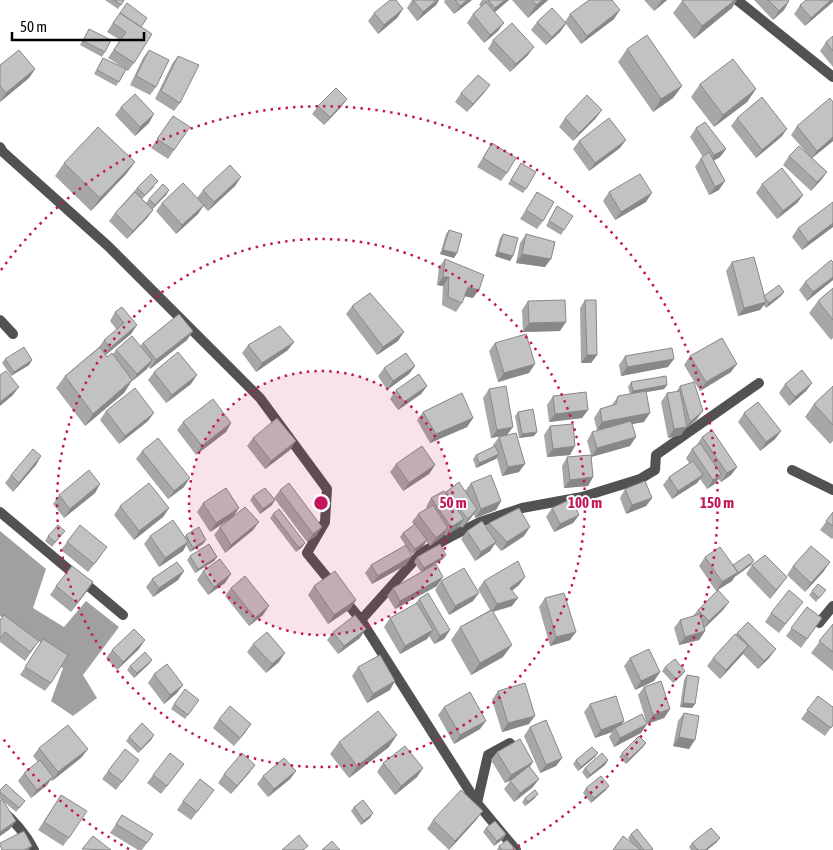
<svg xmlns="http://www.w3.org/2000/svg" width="833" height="850" font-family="'Asap Condensed',sans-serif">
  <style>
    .water { fill: #a0a0a0 }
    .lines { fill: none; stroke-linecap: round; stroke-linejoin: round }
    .street { stroke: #525252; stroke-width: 10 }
    .wall { fill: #a7a7a7 }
    .shaded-wall { fill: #888 }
    .building { fill: #c2c2c2; stroke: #888 }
    .ring { fill: none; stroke: #c2185b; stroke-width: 2.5; stroke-dasharray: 2.5 5 }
    .centre { fill: #c2185b; stroke: #fff; stroke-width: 2.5 }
    .ring-label { font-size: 15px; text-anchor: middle; font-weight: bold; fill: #c2185b; stroke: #fff; stroke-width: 4; stroke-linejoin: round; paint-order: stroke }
  </style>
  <rect width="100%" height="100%" fill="#fff"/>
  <!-- water -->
  <path class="water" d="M0,531L46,569L33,608L64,627L86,601L119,627L83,675L97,698L73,716L51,701L63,668L42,654L45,645L0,616Z"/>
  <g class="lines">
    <!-- street -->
    <path class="street" d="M737,0L833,77
      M0,147L3,152L108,246L260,398L327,489L325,522L307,553L334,586
      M0,320L13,334
      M792,470L833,490
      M0,512L123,615
      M343,598L361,620L477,803L516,850
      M361,620L421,553L450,537L480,522L522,508L582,497L640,479L655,470L656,455L759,383
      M819,623L833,606
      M477,803L488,755L510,743
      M0,809C15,821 25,833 34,850"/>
  </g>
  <!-- wall -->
  <path class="wall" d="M105,0H124L118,9Z
    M412,0H439L436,5L417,21L407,8Z
    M445,0H472L454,14L444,2Z
    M482,0H509L495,12L498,31L484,43L467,23L473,14L481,7L479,5Z
    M512,0H548L528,18Z
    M644,0H667L654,11Z
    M754,0H788L789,1L784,10L773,20Z
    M833,0L805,26L794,14L800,5Z
    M682,1L732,8L694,39L673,13Z
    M403,9L397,18L378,34L368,21L374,13Z
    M570,14L614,19L581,44L566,24L560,32L546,45L531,30L537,22H565Z
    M114,21L141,27L134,63L128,71L126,70L116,86L94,74L103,58L124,68L108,58L120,40L107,32Z
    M89,29L105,52L102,57L80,45Z
    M833,36V67L820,51L826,42Z
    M493,40L528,55L510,72L488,49Z
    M627,49L682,86L673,98L653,112L618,62Z
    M149,50L156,87L150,95L130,85L143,58Z
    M178,56L180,103L174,111L155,99L172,64Z
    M0,65L35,69L29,78L0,102Z
    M700,84L756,89L747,102L714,127L691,97Z
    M461,93H484L467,112L455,102Z
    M347,99L341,107L324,125L312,114L318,106Z
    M121,107L149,123L135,136L115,115Z
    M173,116L190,127L168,159L151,148Z
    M565,118H596L573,141L559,127Z
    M737,118L787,129L781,137L756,158L731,126Z
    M797,126L833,141L812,158L827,172L821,180L811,191L783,165L789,156L805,151L791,135Z
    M696,128L726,149L720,157L714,160L719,190L709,195L695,167L701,158L703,157L690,137Z
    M579,141L620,148L589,171L573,149Z
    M492,143L507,173L501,181L477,167Z
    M135,162L126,174L91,211L55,176L64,163Z
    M518,168L526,189L523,193L508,184Z
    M241,177L235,186L208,211L203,206L198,214L176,234L156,211L162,203L197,198L203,190Z
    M762,184L803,195L797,203L777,219L756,193Z
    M155,186L142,199L146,203L149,199L169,190L166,195L153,209V210L147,218L127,239L109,221L115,213L137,188Z
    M537,192L543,221L537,229L520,219Z
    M609,192L646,202L615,220L603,201Z
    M557,206L564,230L561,235L546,226Z
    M833,227L802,250L792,237L798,228Z
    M449,230L457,253L454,258L440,254L446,234Z
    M503,234L513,256L510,261L495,256L500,238Z
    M526,234L545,267L516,263L520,243Z
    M445,259L473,298L465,296L462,303L456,312L442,305L443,286L437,285L439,267Z
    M732,262L764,296H781L766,308L764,305L760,310L738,316L726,271Z
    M833,262V280L807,301L799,290L805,282Z
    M833,288V338L831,340L809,313L818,301Z
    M585,300L597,355L591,363H581L580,308Z
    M528,301L560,331L523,332L522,310Z
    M352,306L398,341L377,355L346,314Z
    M115,312L137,325L131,334L106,355L107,357L113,354L116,350L140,346L143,343L193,331L187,340L150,369L148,366L147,369L131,382L124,393L85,426L56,388L65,376L99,347L104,340L117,330L110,321Z
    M495,343L529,373L498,382L489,351Z
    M248,345L288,350L256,372L242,353Z
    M625,356L668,367L621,376L619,365Z
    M690,356L731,372L700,391L684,365Z
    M5,359L32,360L29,365L11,376L2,363Z
    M415,366L409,374L387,390L378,376L384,368Z
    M154,372L191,384L166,403L148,380Z
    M631,382L667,385L664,389L646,392L644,422L632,424L630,446L591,457L593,477L588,486L564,488L562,466L567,457L591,455L587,441L592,432L604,429L597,430L594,418L600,409L612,405L618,396L630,394L628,387Z
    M812,383L806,391L789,406L779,393L785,384Z
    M427,386L421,394L398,410L390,399L396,390Z
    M680,386L697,419L684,430L681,435L668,438L661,402L667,393L676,392Z
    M833,386V441L830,444L805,417L814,404Z
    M489,389L507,435L519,472L502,476L497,458L476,468L473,459L476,455L493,447V445L499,437L507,435L491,438L483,398Z
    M553,396L588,410L582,418L549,422L547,405Z
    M106,411L148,421L119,444L100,420Z
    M423,412L473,418L467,427L430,443L417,420Z
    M518,412L537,432L534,436L519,438L515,416Z
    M744,413L781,431L775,439L760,451L738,422Z
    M183,422L231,423L226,432L196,455L177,430Z
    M550,426L570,455L547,457L544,435Z
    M702,437L737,467L731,475L721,482L718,479L716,483L707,489L700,479L697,483L672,499L663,485L669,477L689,463L686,458L692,449L696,446Z
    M253,438L290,450L265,469L247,446Z
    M142,451L184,487L168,499L136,459Z
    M41,456L36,465L13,492L5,483L11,475Z
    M396,464L435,465L429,474L403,491L390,472Z
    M471,483L501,501L496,510L475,518L474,514L462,528L460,525L458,528L445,536L444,534L442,537L430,546L426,541L424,545L412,554L406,546V565L372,584L365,573L371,565L406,546L400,537L403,533L414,525L412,522L418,514L427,508L426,507L431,498L445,493L446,492L465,491Z
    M100,484L95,493L64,518L53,504L59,495Z
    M625,489L652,498L646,506L626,514L620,498Z
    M280,490L322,527L316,536L307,542L274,498Z
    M253,496L272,505L260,514L250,500Z
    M203,503L233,517L253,530L225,553L214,535L220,527L232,517L210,532L197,512Z
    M120,506L169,508L163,517L134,540L114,515Z
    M552,508L579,515L573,523L554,532L546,517Z
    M833,512V538L832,539L820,530Z
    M273,514L305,543L302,547L296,552L270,518Z
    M489,523L524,536L501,551L495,544L490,551L475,561L461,539L467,531L486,526Z
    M65,531L52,547L45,541L48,536Z
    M186,535L203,544L190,552L186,545L183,551L159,567L144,544L150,536L185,537Z
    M67,542L101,556L88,572L61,550Z
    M190,556L217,557L214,561L195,573L187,560Z
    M417,557L443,559L426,569L437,586L395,609L387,596L393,588L421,572L414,562Z
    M705,557L733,565H751L734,577L732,581L716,591L699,566Z
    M752,565L787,577L781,585L770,599L746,574Z
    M793,566L824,571L805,592L787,575Z
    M184,571L178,580L153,597L146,587L152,579Z
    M203,571L225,583L208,595L197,580Z
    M441,581L473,601L449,615L435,590Z
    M484,581L519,585L512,591V606L493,612L503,657L471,675L451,640L460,627L490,610L478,589Z
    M56,586L87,591L71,612L50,595Z
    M314,586L356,600L350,609L328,624L308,595Z
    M231,588L263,615L249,626L225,596Z
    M812,591L823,594L816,602L809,595Z
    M545,598L570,640L550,646L539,607Z
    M419,599L450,630L444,639L434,644L429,636L427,639L400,654L384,627L390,618L414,605Z
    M729,602L723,610L704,629L705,631L699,640L679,645L674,628L680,620L693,616L698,610Z
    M807,607L822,618L801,648L786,636Z
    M797,610L779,633L765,622L771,613Z
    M0,620L39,641L25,661L0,642Z
    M833,624V671L811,653Z
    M333,632L360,638L338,654L327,640Z
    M737,633L770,657L758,669L743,654L720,679L707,666L713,658Z
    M43,639L51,683L45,691L20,675Z
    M253,644L279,662L266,673L247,652Z
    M139,649L117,670L106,658L112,650Z
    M630,658L660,672L654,681L635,690L624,666Z
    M152,660L149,664L134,678L127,670L130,666Z
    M358,667L390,690L367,703L352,676Z
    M665,667L685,671L682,675L673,683L662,671Z
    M154,674L177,693L164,704L148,683Z
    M687,675L695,704L692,708L680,707L684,680Z
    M644,687L670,709L664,718L647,724L638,695Z
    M498,691L529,724L502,732L492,700Z
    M818,696L833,725L825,736L801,719Z
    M199,700L185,719L171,709L174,704Z
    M590,704L624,721L622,724H647L641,733L614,747L609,737L612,732L595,738L584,712Z
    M444,707L480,729L454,744L438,715Z
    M684,713L689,749L673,746L678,721Z
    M219,719L251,724L234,746L213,728Z
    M530,727L562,758L556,766L540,773L524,736Z
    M129,737L151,740L138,753L126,741Z
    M339,742L389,747L349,778L330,754Z
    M646,743L643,747L626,764L619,757L622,753Z
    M39,748L82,757L52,781L51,779L47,785L31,798L18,781L24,773L38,762L33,756Z
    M497,752L530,767L533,787L514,802L504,789L511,780L505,783L491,760Z
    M598,753L595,757L578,771L573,764L576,760Z
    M139,760L116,790L102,779L108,771Z
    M608,760L605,765L587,779L582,772L585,768Z
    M383,763L423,768L417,777L395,795L377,772Z
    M184,764L161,794L147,783L153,775Z
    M255,765L249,773L231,794L218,783L224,774Z
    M296,771L290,779L268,797L257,784L263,776Z
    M586,788L606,790L591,803L583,793Z
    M0,790L22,805L16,812L3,801L10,829L0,836V801L1,800L0,799Z
    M214,790L191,820L177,810L183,801Z
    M61,795L69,838L63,846L38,830Z
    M525,798H535L525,806L522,802Z
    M354,807L370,818L361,825L351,811Z
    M122,815L147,843L142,850H138L110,833Z
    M477,819L449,850L427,829L433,820Z
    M486,828L506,834L503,839L494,846L483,832Z
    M631,834L653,849L652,850H613L632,843L628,838Z
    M717,842L707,850H691L689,847L692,843Z
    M499,846L516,850H497Z"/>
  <!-- shaded-wall -->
  <path class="shaded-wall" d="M437,0H439L436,5L417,21L423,12Z
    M467,0H472L454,14L460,6Z
    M505,0H509L489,17L495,8Z
    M543,0H548L528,18L536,5Z
    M662,0H667L654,11Z
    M735,0H737L732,8L694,39L702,26Z
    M831,0H833V2L805,26L811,18Z
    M789,1L784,10L773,20L779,11Z
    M403,9L397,18L378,34L384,25Z
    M620,10L614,19L581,44L587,36Z
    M504,23L498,31L484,43L490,35Z
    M566,23L560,32L546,45L552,37Z
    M534,47L528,55L510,72L516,64Z
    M35,69L29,78L0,102L6,93Z
    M490,85L484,93L467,112L473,104Z
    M682,86L673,98L653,112L661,99Z
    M756,89L747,102L714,127L723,115Z
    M347,99L341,107L324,125L330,117Z
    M602,110L596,118L573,141L579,133Z
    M154,114L149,123L135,136L140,127Z
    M787,129L781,137L756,158L762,150Z
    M833,137V141L811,159L817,151Z
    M626,140L620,148L589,171L595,163Z
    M726,149L720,157L708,164L714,155Z
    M135,162L126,174L91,211L100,198Z
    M827,172L821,180L811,191L817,182Z
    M241,177L235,186L208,211L214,202Z
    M725,181L719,190L709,195L715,187Z
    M169,190L166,195L152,209L155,205Z
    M652,193L646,202L615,220L621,212Z
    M803,195L797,203L777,219L783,211Z
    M204,205L198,214L176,234L182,225Z
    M153,210L147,218L127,239L133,231Z
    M833,223V227L802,250L808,242Z
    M443,250L457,253L454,258L440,254Z
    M498,252L513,256L510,261L495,256Z
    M522,254L551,259L545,267L516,263Z
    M443,277H449L443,286L437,285Z
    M833,277V280L807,301L813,292Z
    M468,287L479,290L473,298L463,296Z
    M784,292L781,296L766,308L769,303Z
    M766,302L760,310L738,316L744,308Z
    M566,322L560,331L523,332L529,323Z
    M137,325L131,334L104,356L110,348Z
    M193,331L187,340L150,369L156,360Z
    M404,332L398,341L377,355L383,347Z
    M294,342L288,350L256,372L262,363Z
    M587,355H597L591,363H581Z
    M674,359L668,367L621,376L627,367Z
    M32,360L29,365L11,376L14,372Z
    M152,360L147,369L131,382L124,393L85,426L93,414L132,381L137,374Z
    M535,364L529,373L498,382L504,373Z
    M737,364L731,372L700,391L706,382Z
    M415,366L409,374L387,390L393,381Z
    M197,375L191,384L166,403L172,395Z
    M812,383L806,391L789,406L795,397Z
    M667,385L664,389L630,395L633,391Z
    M427,386L421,394L398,410L404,402Z
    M19,387L13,395L0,406V402Z
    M588,410L582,418L549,422L555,414Z
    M703,411L697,419L684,430L690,422Z
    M154,413L148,421L119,444L125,436Z
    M650,413L644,422L597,430L602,422Z
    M473,418L467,427L430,443L436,434Z
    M231,423L226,432L196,455L202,446Z
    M513,427L507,435L491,438L497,430Z
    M687,427L681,435L668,438L674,429Z
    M781,431L775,439L760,451L766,442Z
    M537,432L534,436L519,438L522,434Z
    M636,437L630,446L591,457L597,448Z
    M296,441L290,450L265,469L271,461Z
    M575,446L570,455L547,457L553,449Z
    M499,454L496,459L476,468L479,463Z
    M41,456L36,465L13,492L19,483Z
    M525,464L519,472L502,476L508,467Z
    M435,465L429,474L403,491L409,483Z
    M737,467L731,475L721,482L727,473Z
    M721,474L716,483L707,489L713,480Z
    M703,475L697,483L672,499L678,491Z
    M593,477L588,486L564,488L570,480Z
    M190,478L184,487L168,499L174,491Z
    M100,484L95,493L64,518L70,509Z
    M652,498L646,506L626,514L632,505Z
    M275,500L272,505L260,514L263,509Z
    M501,501L496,510L475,518L481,509Z
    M169,508L163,517L134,540L139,531Z
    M239,508L233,517L210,532L216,523Z
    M477,509L471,518L462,528L468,519Z
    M579,515L573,523L554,532L560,524Z
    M464,519L458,528L445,536L451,527Z
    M259,522L253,530L225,553L231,545Z
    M322,527L316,536L307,542L313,534Z
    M530,527L524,536L501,551L507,542Z
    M448,528L442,537L430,546L436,538Z
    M206,540L203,544L190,552L193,548Z
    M427,540L424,545L412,554L415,549Z
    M188,542L183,551L159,567L165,558Z
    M496,542L490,551L475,561L481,552Z
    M305,543L302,547L296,552L299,548Z
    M446,555L443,559L421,572L424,568Z
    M412,556L406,565L372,584L378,576Z
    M217,557L214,561L195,573L198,569Z
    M754,561L751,565L735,577L738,573Z
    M830,562L824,571L805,592L811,583Z
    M184,571L178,580L153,597L159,588Z
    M738,572L732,581L716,591L722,582Z
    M231,574L225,583L208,595L214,587Z
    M443,577L437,586L395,609L400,601Z
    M525,577L519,585L504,596L510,588Z
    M787,577L781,585L770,599L776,590Z
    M93,582L87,591L71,612L77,603Z
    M479,593L473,601L449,615L455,606Z
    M518,598L512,606L491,612L497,604Z
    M356,600L350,609L328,624L334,615Z
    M729,602L723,610L703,629L709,621Z
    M269,606L263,615L249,626L255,618Z
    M366,629L360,638L338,654L344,646Z
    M433,630L427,639L400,654L405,646Z
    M450,630L444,639L434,644L440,636Z
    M705,631L699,640L679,645L685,637Z
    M576,632L570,640L550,646L556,637Z
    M145,640L139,649L117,670L123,662Z
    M512,645L503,657L471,675L480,663Z
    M748,646L742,655L720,679L726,670Z
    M776,649L770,657L758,669L764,661Z
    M285,653L279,662L266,673L272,664Z
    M152,660L149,664L134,678L137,673Z
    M685,671L682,675L673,683L676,679Z
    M660,672L654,681L635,690L641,681Z
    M395,681L390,690L367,703L373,694Z
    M183,685L177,693L164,704L170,695Z
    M683,703L695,704L692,708L680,707Z
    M670,709L664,718L647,724L653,715Z
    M535,716L529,724L502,732L508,723Z
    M486,721L480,729L454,744L460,735Z
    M624,721L618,729L615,728L612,732L595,738L601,730Z
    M251,724L245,733L234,746L240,738Z
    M647,724L641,733L614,747L620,738Z
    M154,735L151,740L138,753L141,749Z
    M397,735L389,747L349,778L357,766Z
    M679,737L695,740L689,749L673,746Z
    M646,743L643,747L626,764L629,759Z
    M88,749L82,757L52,781L58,772Z
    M598,753L595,757L578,771L581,767Z
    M562,758L556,766L540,773L546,765Z
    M608,760L605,765L587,779L590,775Z
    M533,762L527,771L505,783L511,775Z
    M255,765L249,773L231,794L237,786Z
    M423,768L417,777L395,795L401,786Z
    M296,771L290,779L268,797L274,789Z
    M53,777L47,785L31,798L37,790Z
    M539,779L533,787L514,802L520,793Z
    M609,786L606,790L591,803L594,798Z
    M538,794L535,798L525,806L528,802Z
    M483,811L477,819L449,850L455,841Z
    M373,813L370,818L361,825L364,821Z
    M16,821L10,829L0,836V832Z
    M506,834L503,839L494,846L497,841Z
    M720,838L717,842L707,850H705Z
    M32,846L29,850H24Z"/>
  <!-- building -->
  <path class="building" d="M114,0H124L121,5Z
    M390,0H396L403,9L384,25L374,13Z
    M413,0H437L423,12Z
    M455,0H467L460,6Z
    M488,0H505L495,8Z
    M532,0H543L536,5Z
    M589,0H612L620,10L587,36L570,14Z
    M683,0H735L702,26L682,1Z
    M768,0H788L789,1L779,11Z
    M806,0H831L811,18L800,5Z
    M486,2L504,23L490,35L473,14Z
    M127,3L147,18L141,27L120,13Z
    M552,8L566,23L552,37L537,22Z
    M120,13L152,34L134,63L114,50L126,32L113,23Z
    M512,23L534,47L516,64L493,40Z
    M89,29L111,40L105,52L83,41Z
    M647,35L682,86L661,99L627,49Z
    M833,36V51L826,42Z
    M19,50L35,69L6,93L0,86V65Z
    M149,50L169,60L156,87L136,76Z
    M178,56L199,65L180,103L161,91Z
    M103,58L126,69L119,82L97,70Z
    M733,59L756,89L723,115L700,84Z
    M478,75L490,85L473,104L461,93Z
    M336,88L347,99L330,117L318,106Z
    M135,94L154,114L140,127L121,107Z
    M587,95L602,110L579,133L565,118Z
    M762,97L787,129L762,150L737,118Z
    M830,98L833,102V137L817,151L797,126Z
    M173,116L190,127L174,150L157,139Z
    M609,118L626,140L595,163L579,141Z
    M705,122L726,149L714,155L696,128Z
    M98,127L135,162L100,198L64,163Z
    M492,143L516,158L507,173L483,158Z
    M799,146L827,172L817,182L789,156Z
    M709,152L725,181L715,187L701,158Z
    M521,163L536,172L526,189L511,180Z
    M230,165L241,177L214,202L203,190Z
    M782,168L803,195L783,211L762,184Z
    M151,174L158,181L145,195L137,188Z
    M640,174L652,193L621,212L609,192Z
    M183,183L204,205L182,225L162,203Z
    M163,184L169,190L155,205L149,199Z
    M135,192L153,210L133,231L115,213Z
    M537,192L554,202L543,221L526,210Z
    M833,202V223L808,242L798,228Z
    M557,206L573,216L564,230L549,221Z
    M449,230L462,234L457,253L443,250Z
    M503,234L518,238L513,256L498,252Z
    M526,234L555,242L551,259L522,254Z
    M754,257L766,302L744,308L732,262Z
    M445,259L484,275L479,290L468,287L462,303L448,297L449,277H443Z
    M831,260L833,262V277L813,292L805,282Z
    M779,285L784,292L769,303L765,298L764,296Z
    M833,288V320L818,301Z
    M370,293L404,332L383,347L352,306Z
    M565,300L566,322L529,323L528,301Z
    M585,300H596L597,355H587Z
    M122,307L137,325L110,348L104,340L124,323L115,312Z
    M179,314L193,331L156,360L143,343Z
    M280,326L294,342L262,363L248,345Z
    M526,334L535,364L504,373L495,343Z
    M132,336L152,360L137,374L116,350Z
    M722,338L737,364L706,382L690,356Z
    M24,347L32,360L14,372L5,359Z
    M100,347L107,357L112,353L132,380L93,414L65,376Z
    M672,348L674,359L627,367L625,356Z
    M178,352L197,375L172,395L154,372Z
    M406,353L415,366L393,381L384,368Z
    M802,370L812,383L795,397L785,384Z
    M6,371L19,387L0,402V375Z
    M419,374L427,386L404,402L396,390Z
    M666,376L667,385L633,391L631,382Z
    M694,382L703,411L690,422L680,386Z
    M506,386L513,427L497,430L489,389Z
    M833,386V425L814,404Z
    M135,388L154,413L125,436L106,411Z
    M646,391L650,413L602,422L600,409L616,404L618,396Z
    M680,391L687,427L674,429L667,393Z
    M586,392L588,410L555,414L553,396Z
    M462,393L473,418L436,434L423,412Z
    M213,399L231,423L202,446L183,422Z
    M758,402L781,431L766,442L744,413Z
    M533,409L537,432L522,434L518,412Z
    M277,418L296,441L271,461L253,438Z
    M631,421L636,437L597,448L592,432Z
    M573,424L575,446L553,449L550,426Z
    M712,430L737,467L727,473L702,437Z
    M516,433L525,464L508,467L499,437Z
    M158,438L190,478L174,491L142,451Z
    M700,443L721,474L713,480L692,449Z
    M422,446L435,465L409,483L396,464Z
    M495,446L499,454L479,463L476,455Z
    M33,449L41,456L19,483L11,475Z
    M591,455L593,477L570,480L567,457Z
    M693,461L703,475L678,491L669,477Z
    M89,470L100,484L70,509L59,495Z
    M491,475L501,501L481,509L471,483Z
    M645,481L652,498L632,505L625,489Z
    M459,482L477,509L468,519L446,492Z
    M149,483L169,508L139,531L120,506Z
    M289,483L322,527L313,534L280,490Z
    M226,488L239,508L216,523L203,503Z
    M265,488L275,500L263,509L253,496Z
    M444,491L464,519L451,527L431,498Z
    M571,499L579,515L560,524L552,508Z
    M433,505L448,528L436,538L418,514Z
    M245,507L259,522L231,545L220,527Z
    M519,508L530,527L507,542L489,523Z
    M279,509L305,543L299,548L273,514Z
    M833,512V526L826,521Z
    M173,520L188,542L165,558L150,536Z
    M482,521L496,542L481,552L467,531Z
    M415,524L427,540L415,549L403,533Z
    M58,525L65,531L55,542L48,536Z
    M80,525L107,547L94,564L67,542Z
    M199,527L206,540L193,548L186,535Z
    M209,544L217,557L198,569L190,556Z
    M440,544L446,555L424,568L417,557Z
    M406,545L412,556L378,576L371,565Z
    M811,546L830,562L811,583L793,566Z
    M720,547L738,572L722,582L705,557Z
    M749,554L754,561L738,573L733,565Z
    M765,555L787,577L776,590L752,565Z
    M220,559L231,574L214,587L203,571Z
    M518,561L525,577L510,588L518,598L497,604L484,581Z
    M177,562L184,571L159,588L152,579Z
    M436,564L443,577L400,601L393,588Z
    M72,566L93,582L77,603L56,586Z
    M464,568L479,593L455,606L441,581Z
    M335,571L356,600L334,615L314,586Z
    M245,576L269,606L255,618L231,588Z
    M818,584L826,590L819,598L812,591Z
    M718,590L729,602L709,621L698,610Z
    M789,590L803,602L785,624L771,613Z
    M428,593L450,630L440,636L419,599Z
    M564,593L576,632L556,637L545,598Z
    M417,603L433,630L405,646L390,618Z
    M807,607L822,618L807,639L791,628Z
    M492,610L512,645L480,663L460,627Z
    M700,614L705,631L685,637L680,620Z
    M4,615L39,641L30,652L5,632L0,639V620Z
    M355,615L366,629L344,646L333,632Z
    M748,622L776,649L764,661L737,633Z
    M833,624V652L819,641Z
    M134,629L145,640L123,662L112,650Z
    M267,632L285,653L272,664L253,644Z
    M735,634L748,646L726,670L713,658Z
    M43,639L68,655L51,683L25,667Z
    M649,649L660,672L641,681L630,658Z
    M145,652L152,660L137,673L130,666Z
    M380,655L395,681L373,694L358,667Z
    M675,659L685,671L676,679L665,667Z
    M167,664L183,685L170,695L154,674Z
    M687,675L699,677L695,704L683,703Z
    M661,681L670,709L653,715L644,687Z
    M525,683L535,716L508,723L498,691Z
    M185,689L199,700L188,715L174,704Z
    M470,692L486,721L460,735L444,707Z
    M616,696L624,721L601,730L590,704Z
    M818,696L833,707V725L831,728L807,710Z
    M230,706L251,724L240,738L219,719Z
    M378,711L397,735L357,766L339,742Z
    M684,713L699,716L695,740L679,737Z
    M642,714L647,724L620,738L615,728Z
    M546,720L562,758L546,765L530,727Z
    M142,723L154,735L141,749L129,737Z
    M68,725L88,749L58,772L39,748Z
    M639,736L646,743L629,759L622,753Z
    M520,739L533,762L511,775L497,752Z
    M405,746L423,768L401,786L383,763Z
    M592,747L598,753L581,767L576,760Z
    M125,749L139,760L122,782L108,771Z
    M170,753L184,764L167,786L153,775Z
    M242,753L255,765L237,786L224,774Z
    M602,753L608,760L590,775L585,768Z
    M284,758L296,771L274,789L263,776Z
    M40,760L53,777L37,790L24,773Z
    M529,766L539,779L520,793L510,781Z
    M601,776L609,786L594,798L586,788Z
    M200,779L214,790L197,812L183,801Z
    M6,784L25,801L19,808L0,792V790Z
    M461,790L483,811L455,841L433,820Z
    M535,790L538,794L528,802L525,798Z
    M61,795L87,811L69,838L44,822Z
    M2,799L16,821L0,832V801Z
    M363,800L373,813L364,821L354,807Z
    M122,815L153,834L147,843L116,824Z
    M495,821L506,834L497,841L486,828Z
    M711,828L720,838L705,850H698L692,843Z
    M637,829L653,849L652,850H644L631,834Z
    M24,831L32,846L24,850H2L0,845V843Z
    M299,835L308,846L303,850H282Z
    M93,836L111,850L82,849Z
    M623,836L641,850H613Z
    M507,840L516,850H502L499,846Z
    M332,841L340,850H322Z"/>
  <!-- distance rings -->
  <circle cx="321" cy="503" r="132" fill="#c2185b" fill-opacity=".12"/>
  <g class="ring">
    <circle cx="321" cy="503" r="132"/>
    <circle cx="321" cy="503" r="264"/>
    <path d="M129 849A396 396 0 0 1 1 736M1 270A396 396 0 1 1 513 849"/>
  </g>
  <circle cx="321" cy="503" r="8" class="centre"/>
  <g class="ring-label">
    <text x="453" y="508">50 m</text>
    <text x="585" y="508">100 m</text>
    <text x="717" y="508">150 m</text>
  </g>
  <!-- scale -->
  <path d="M12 32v8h132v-8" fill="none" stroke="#000000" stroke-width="2.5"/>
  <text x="20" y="32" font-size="15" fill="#000000" stroke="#ffffff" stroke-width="4" paint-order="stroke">50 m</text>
</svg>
